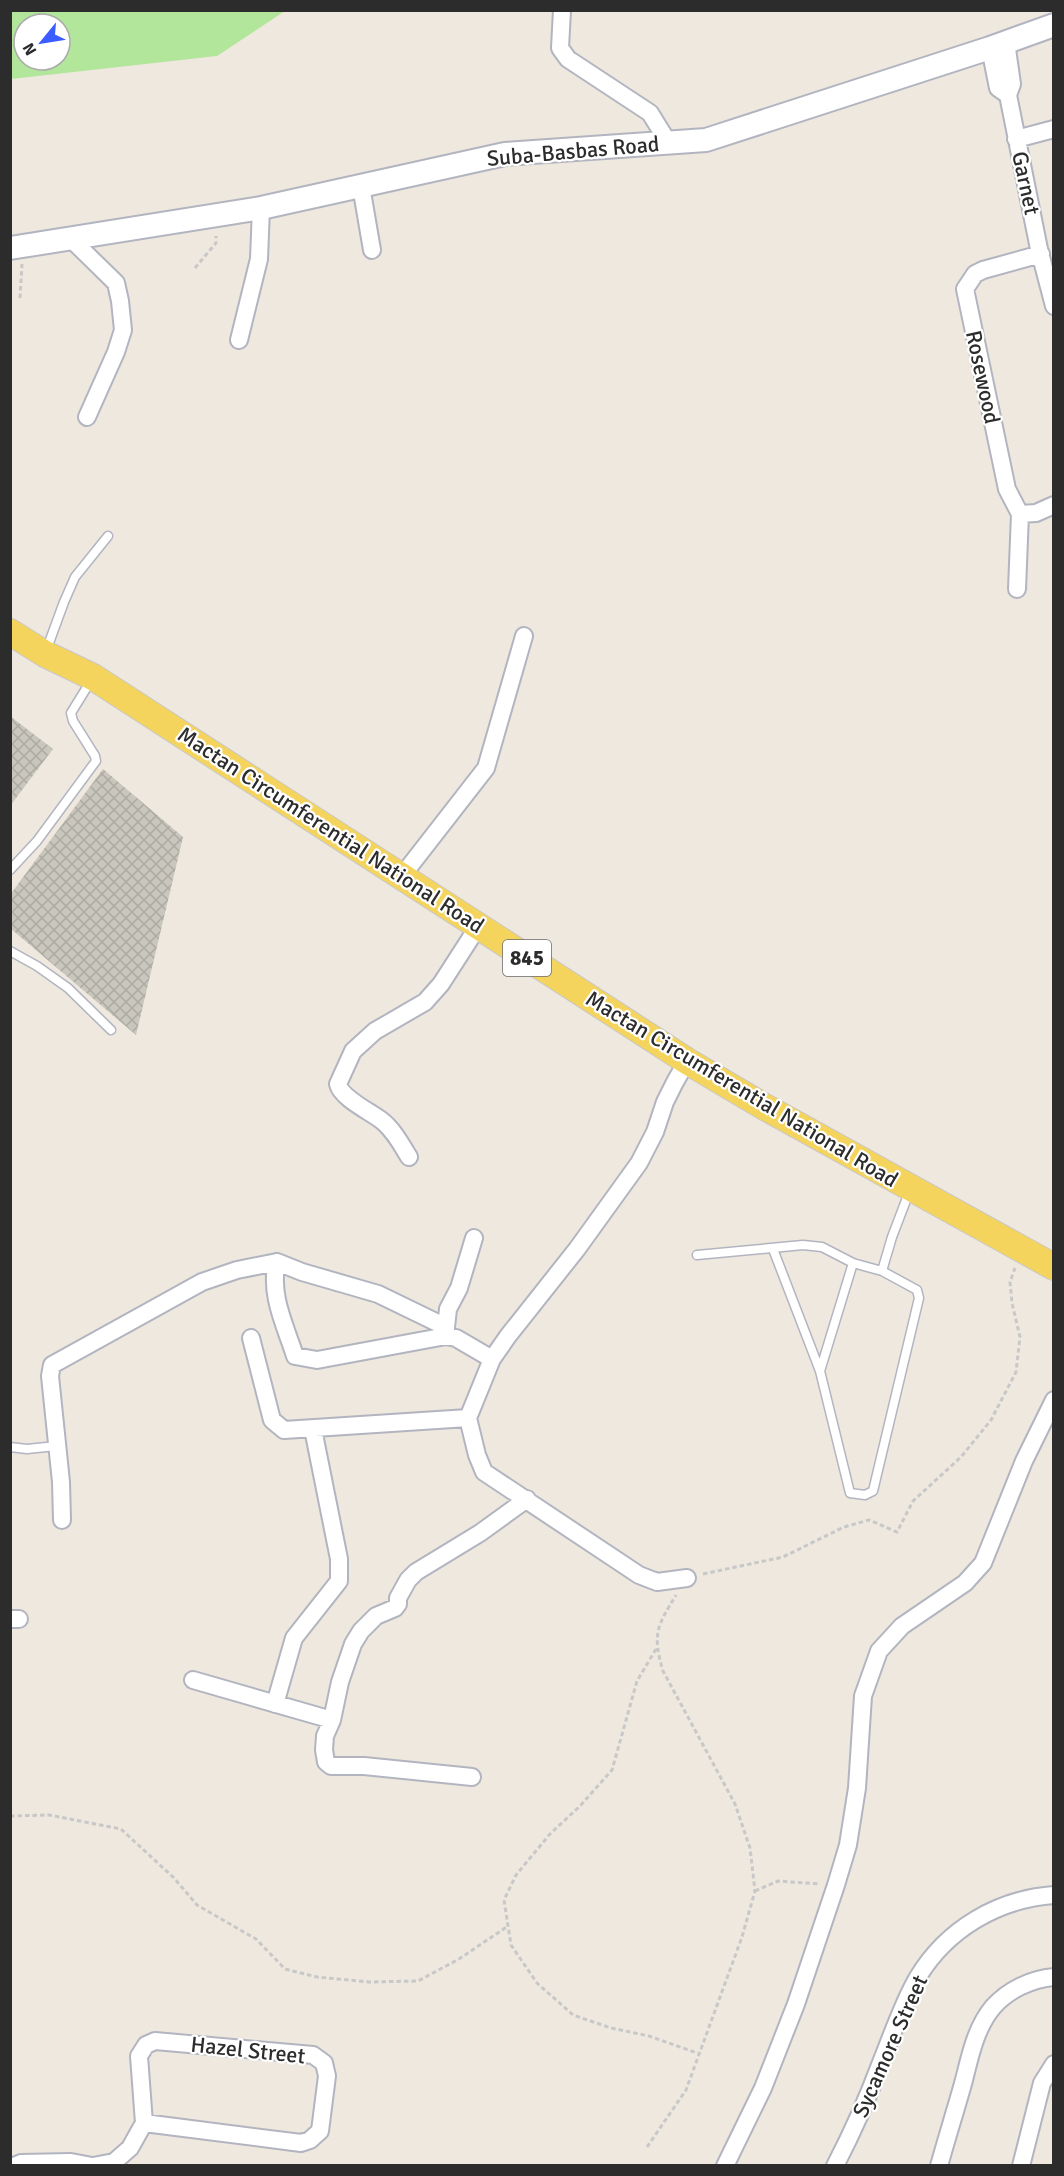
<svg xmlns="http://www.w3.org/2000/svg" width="1064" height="2176" font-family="Signika,sans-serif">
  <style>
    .green { fill: #b2e69a; fill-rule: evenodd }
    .building { fill: url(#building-cross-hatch) }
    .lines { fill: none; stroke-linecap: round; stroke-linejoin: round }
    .lane-casing { stroke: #b2b5c0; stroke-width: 11 }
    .street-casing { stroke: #b2b5c0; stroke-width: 20 }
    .secondary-casing { stroke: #b2b5c0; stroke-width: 26 }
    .primary-casing { stroke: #c8c8c8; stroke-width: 28 }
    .path { stroke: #c8c8c8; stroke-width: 3; stroke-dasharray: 4.5 3; stroke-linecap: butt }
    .lane { stroke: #fff; stroke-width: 8 }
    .street { stroke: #fff; stroke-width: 16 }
    .secondary { stroke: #fff; stroke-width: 22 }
    .primary { stroke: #f5d45d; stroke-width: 26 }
    .labels { text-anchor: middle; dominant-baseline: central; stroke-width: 4.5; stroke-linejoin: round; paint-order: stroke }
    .shield { fill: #fff; stroke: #6b6b6b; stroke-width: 1.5 }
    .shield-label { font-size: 21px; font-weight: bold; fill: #2c2c2c }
    .street-label { font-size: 22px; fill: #2c2c2c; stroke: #fff }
  </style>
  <defs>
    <pattern id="building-cross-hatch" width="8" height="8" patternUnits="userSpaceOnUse" patternTransform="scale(1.5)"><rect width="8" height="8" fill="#c9c6bd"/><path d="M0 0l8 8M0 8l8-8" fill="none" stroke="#adaaa3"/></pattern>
  </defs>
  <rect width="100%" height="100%" fill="#eee8de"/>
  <!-- green -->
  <path class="green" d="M10,11L11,10L285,11L217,56L11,79ZM24,24H60V60H24Z"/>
  <!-- building -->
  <path class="building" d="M10,716L53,749L10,806Z
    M103,769L183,837L136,1035L10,928V895Z"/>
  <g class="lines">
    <defs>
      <path id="lane" d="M46,651L64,602L75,577L108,536
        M10,870L37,841L96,761L95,756L73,721L71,713L92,679
        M10,951L37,966L68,988L111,1030
        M697,1255L803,1245L822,1247L853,1263L882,1271L917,1290L919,1298L873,1491L865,1495L850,1493L820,1371L773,1249
        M882,1271L892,1237L910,1190
        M820,1371L853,1263
        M10,1447L27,1449L56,1446"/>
      <path id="street" d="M562,10L560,48L568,59L650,113L668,142
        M1006,42L1012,84L1008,95L1039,249L1054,306
        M990,48L998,88L1008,95
        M1016,139L1054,129
        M361,186L372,250
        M70,238L116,283L120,301L123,330L116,352L87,417
        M239,340L259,259L261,208
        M1020,514L1036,513L1054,505
        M1017,589L1020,514L1007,489L965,289L975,274L983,270L1041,254
        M402,876L486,768L524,636
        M687,1061L675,1082L665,1102L655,1132L639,1163L577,1249L508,1336L492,1359L468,1418L477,1455L484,1472L639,1575L657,1582L687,1578
        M409,1157C401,1144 393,1129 381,1120C369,1111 341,1098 338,1084L353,1051L375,1031L425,1002L441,984L479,925
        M277,1262C269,1294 285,1325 295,1356L317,1360L446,1336L456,1338L492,1359
        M446,1327L448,1309L459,1288L474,1238
        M251,1338L272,1420L284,1430L468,1418
        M62,1520L61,1482L50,1376L52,1365L202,1282L237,1270L277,1262L302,1272L378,1294L446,1327V1336
        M10,1619H19
        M193,1680L332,1720
        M275,1704L294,1638L339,1581V1559L313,1429
        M472,1777L364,1766H331L326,1762L324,1750L325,1736L332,1720L340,1682L353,1644L361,1631L376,1616L395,1608L398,1604V1598L408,1580L416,1572L480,1533L527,1499
        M14,2166L21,2163L71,2162L92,2166
        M93,2166L114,2162L130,2148L144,2123L139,2056L146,2045L155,2041L313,2055L324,2063L327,2076L320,2131L310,2140L301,2143L144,2123
        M725,2166L763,2088L796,2004L836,1885L848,1845L857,1788L863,1696L879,1651L902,1626L965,1583L983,1563L1024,1461L1054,1400
        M835,2166C852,2133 867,2100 880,2065C892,2036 902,2004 918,1977C947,1929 998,1899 1054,1895
        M939,2166C947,2137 956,2109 964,2080C970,2056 976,2027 993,2007C1008,1990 1031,1979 1054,1977
        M1021,2166L1042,2083L1054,2064"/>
      <path id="secondary" d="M10,248L261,208L505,154L706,140L990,48L1054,25"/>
      <path id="primary" d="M10,632L45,654L93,677L687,1061L763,1106L1054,1267"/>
    </defs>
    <!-- lane casing -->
    <use href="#lane" class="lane-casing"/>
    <!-- street casing -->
    <use href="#street" class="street-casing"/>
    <!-- secondary casing -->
    <use href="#secondary" class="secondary-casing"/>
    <!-- primary casing -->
    <use href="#primary" class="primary-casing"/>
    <!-- path -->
    <path class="path" d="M195,268L216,243V236
      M20,298L22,264
      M703,1574L783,1557L844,1527L869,1520L897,1532L913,1501L961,1457L991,1420L1016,1372L1020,1337L1012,1303L1010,1282L1015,1268
      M656,1649L637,1681L612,1770L580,1806L550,1834L516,1875L504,1900L511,1945L537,1983L573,2015L611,2028L649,2036L700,2054
      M10,1816L49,1815L121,1829L174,1878L197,1905L256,1939L285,1969L317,1977L369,1982L418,1981L459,1959L508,1926
      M755,1891L778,1881L820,1884
      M647,2147L686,2090L742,1937L755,1891L750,1848L735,1804L663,1671C652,1633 657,1627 676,1595"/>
    <!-- lane -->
    <use href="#lane" class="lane"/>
    <!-- street -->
    <use href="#street" class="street"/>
    <!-- secondary -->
    <use href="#secondary" class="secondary"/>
    <!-- primary -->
    <use href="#primary" class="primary"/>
  </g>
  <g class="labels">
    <!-- shield labels -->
    <rect class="shield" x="503" y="940" width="48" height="36" rx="4.5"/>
    <g class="shield-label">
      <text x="527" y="958">845</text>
    </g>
    <!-- street labels -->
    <g class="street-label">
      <text transform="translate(573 151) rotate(-5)">Suba-Basbas Road</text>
      <text transform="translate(1026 183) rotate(78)">Garnet</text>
      <text transform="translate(983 377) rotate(78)">Rosewood</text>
      <text transform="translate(331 830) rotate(33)">Mactan Circumferential National Road</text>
      <text transform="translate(742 1089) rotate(31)">Mactan Circumferential National Road</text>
      <text transform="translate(890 2046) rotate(-66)">Sycamore Street</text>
      <text transform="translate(248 2050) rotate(6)">Hazel Street</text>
    </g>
  </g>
  <!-- border -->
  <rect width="1064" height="2176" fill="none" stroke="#2c2c2c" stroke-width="24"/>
  <!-- north arrow -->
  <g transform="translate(42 42) rotate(240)"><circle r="28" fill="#ffffff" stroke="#ababab" stroke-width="1.5"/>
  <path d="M0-4.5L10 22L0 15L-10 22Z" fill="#3b5cff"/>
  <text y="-9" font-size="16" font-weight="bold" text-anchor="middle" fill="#2c2c2c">N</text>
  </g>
</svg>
